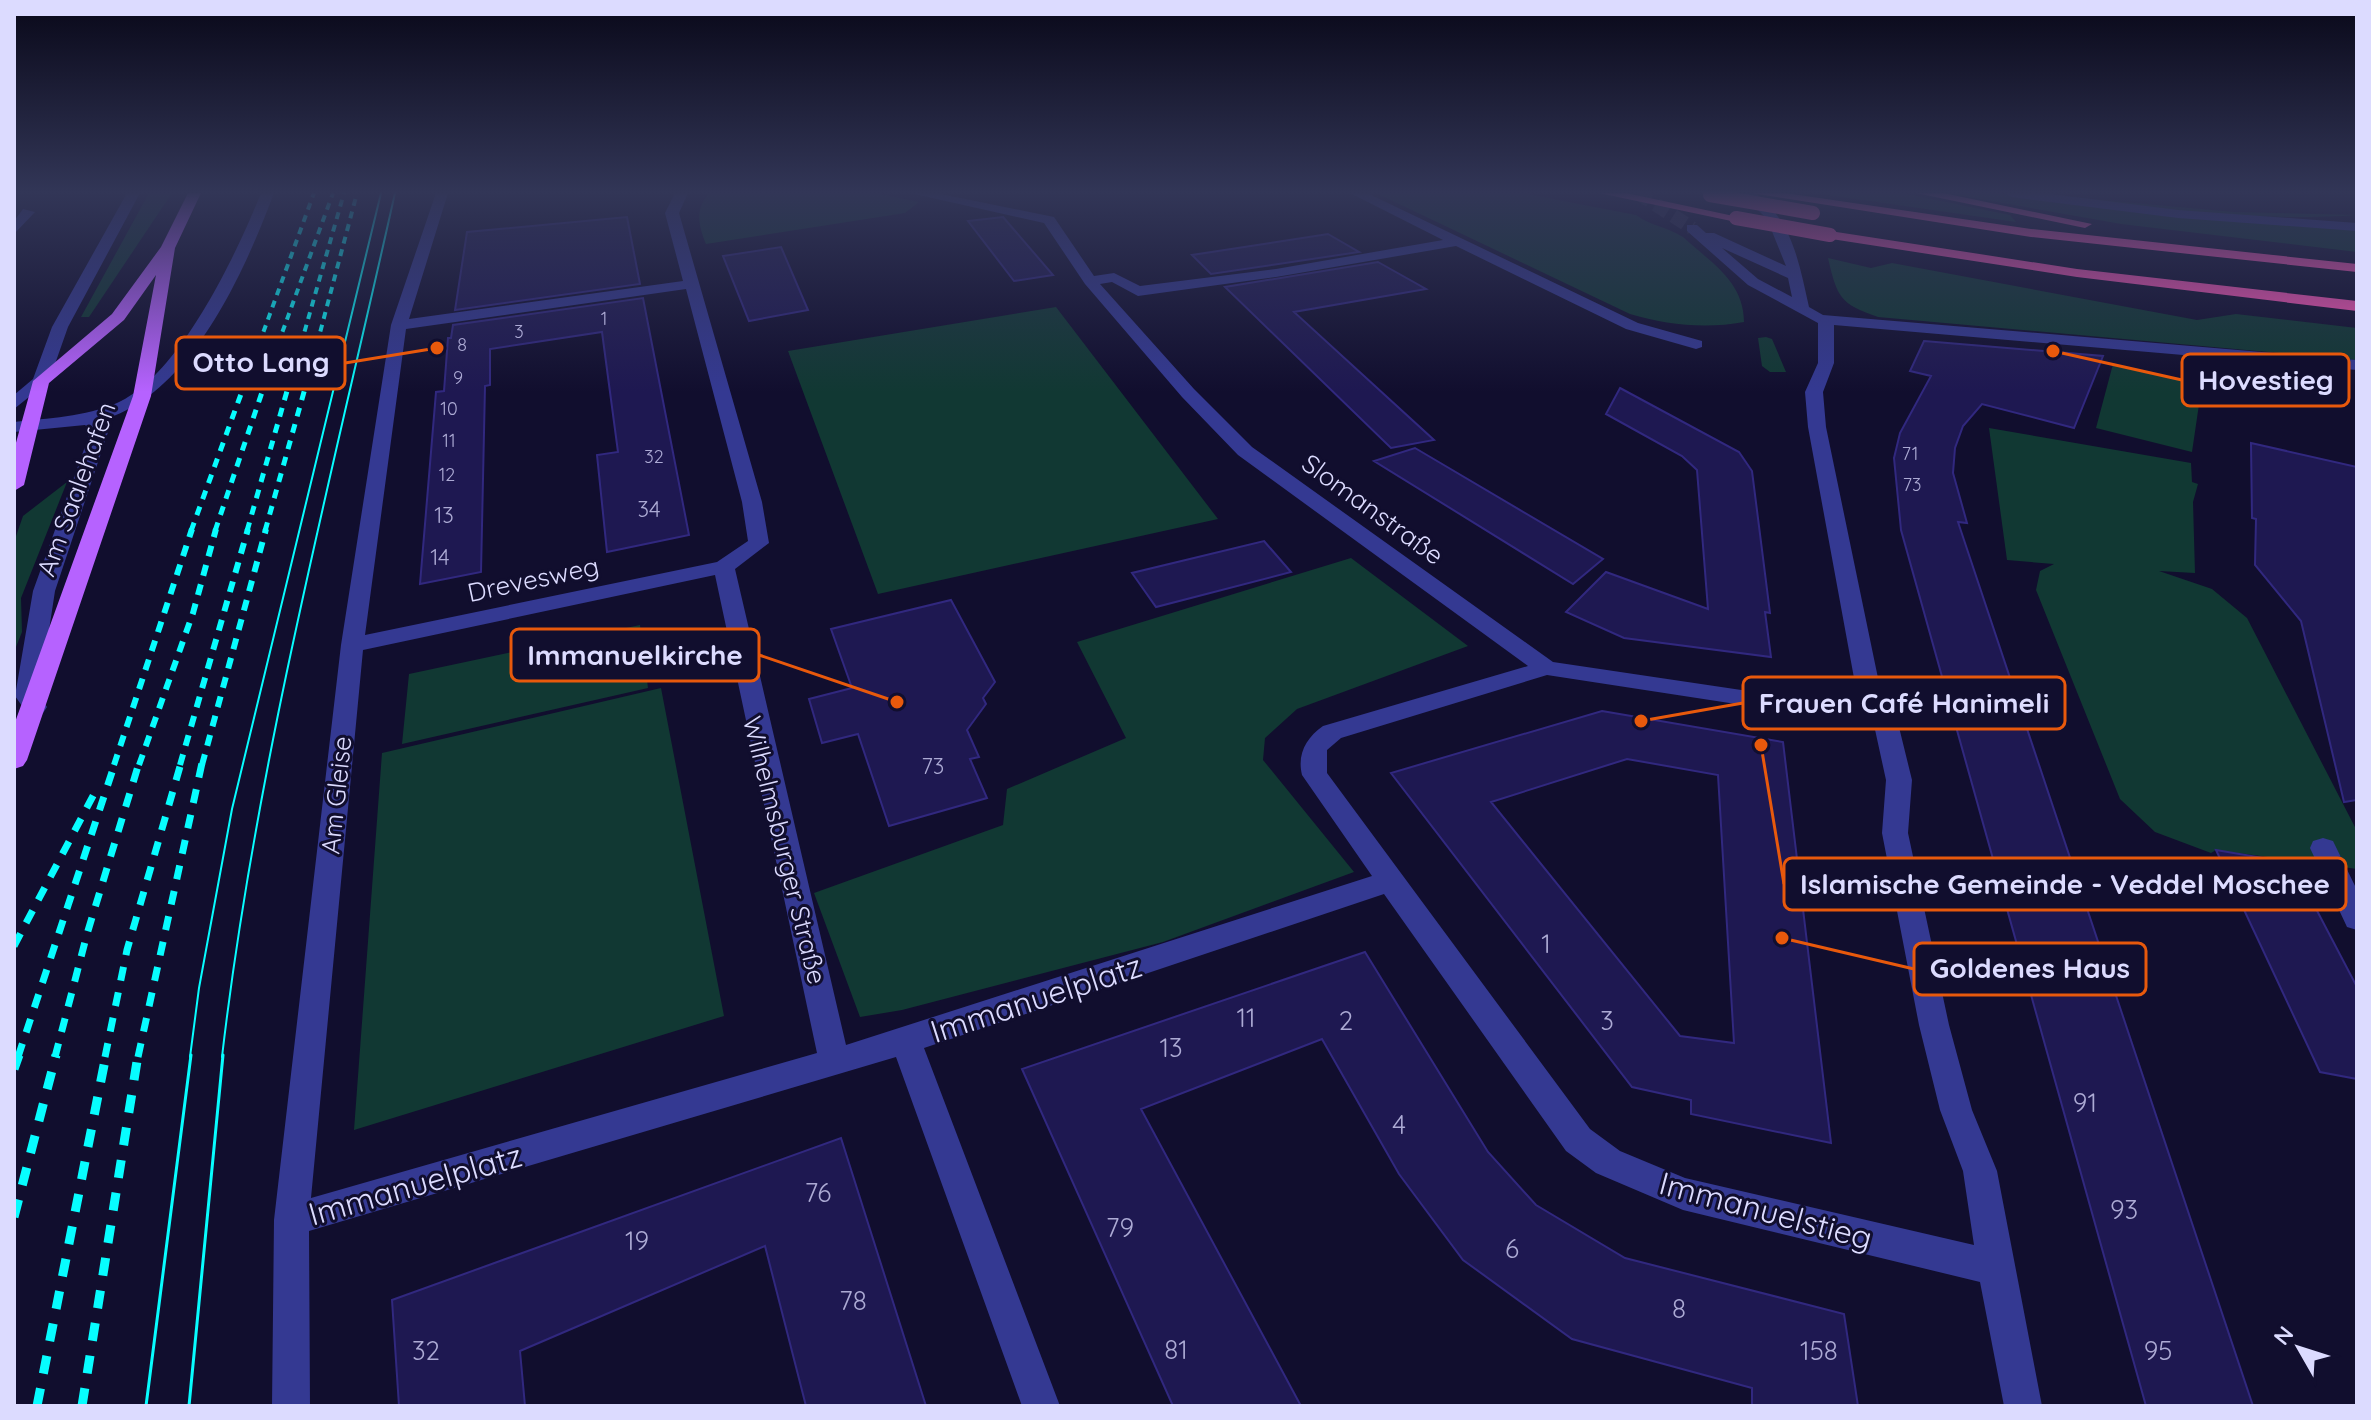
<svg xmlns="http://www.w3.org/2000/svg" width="2371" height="1420" font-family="Quicksand,sans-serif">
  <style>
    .green { fill: #113833 }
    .building { fill: #1e1851; stroke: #31287f; stroke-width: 2; fill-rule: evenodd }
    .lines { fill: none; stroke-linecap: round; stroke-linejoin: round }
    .minor-tunnel { stroke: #2f2d4d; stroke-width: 14; stroke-dasharray: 14 7; stroke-linecap: butt }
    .minor { fill: #343992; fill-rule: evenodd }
    .major { fill: #b662ff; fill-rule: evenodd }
    .highway { fill: #ff56b7; fill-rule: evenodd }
    .tram-far1 { stroke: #07fdff; stroke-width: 2 }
    .tram { stroke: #07fdff; stroke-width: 3 }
    .rail-far4 { stroke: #07fdff; stroke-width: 4; stroke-dasharray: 7 6; stroke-linecap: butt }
    .rail-far3 { stroke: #07fdff; stroke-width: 5; stroke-dasharray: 9 8; stroke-linecap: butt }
    .rail-far2 { stroke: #07fdff; stroke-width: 6; stroke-dasharray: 11 9; stroke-linecap: butt }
    .rail-far1 { stroke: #07fdff; stroke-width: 7; stroke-dasharray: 14 12; stroke-linecap: butt }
    .rail { stroke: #07fdff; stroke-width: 9; stroke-dasharray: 18 15; stroke-linecap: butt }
    .highway-bridge { stroke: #ff56b7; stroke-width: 14 }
    .labels { text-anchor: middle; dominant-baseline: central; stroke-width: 6; stroke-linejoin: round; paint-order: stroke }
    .far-number-label { font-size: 18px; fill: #acaad4 }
    .number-label { font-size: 22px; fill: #acaad4 }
    .street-label { font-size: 26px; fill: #dcdbff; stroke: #110e2e }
    .near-number-label { font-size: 26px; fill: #acaad4 }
    .near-street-label { font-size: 32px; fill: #dcdbff; stroke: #110e2e }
    .leader { fill: none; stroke: #e8590c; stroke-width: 3 }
    .callout-dot { fill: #e8590c; stroke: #110e2e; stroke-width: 3 }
    .callout { fill: #110e2e; stroke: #e8590c; stroke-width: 3 }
    .callout-label { font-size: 28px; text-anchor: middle; font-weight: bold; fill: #dcdbff }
  </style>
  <rect width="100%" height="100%" fill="#110e2e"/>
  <!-- green -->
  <path class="green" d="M149,193H172L89,317H81Z
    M709,193H875L919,202L905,213L706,244C698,224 695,210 709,193Z
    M1376,193H1523L1636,215C1651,226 1668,227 1683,237C1710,262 1744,281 1744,322C1706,329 1666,325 1630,314Z
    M1814,193H1902L2010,215L2016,222Z
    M1946,193H1998L2051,202L2357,229V252L2121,224Z
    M2023,193L2234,212L2357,215C2245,223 2134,206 2023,193Z
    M1828,258L1871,268L1892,263L2197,320L2236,314L2357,328V360L1878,317C1840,304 1837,297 1828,258Z
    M1056,307L1218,519L878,594L788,351Z
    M1766,337L1772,339L1786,372H1770L1762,366L1758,338Z
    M2113,364L2202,384L2192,452L2096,428Z
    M1989,428L2191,463L2192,482L2198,484L2193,502L2195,573L2159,571L2212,589L2247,618L2357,831V869L2216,850L2211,853L2155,832L2120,799L2036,590L2040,571L2054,564L2007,560Z
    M67,482L21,598L22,632L14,652V542L23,516Z
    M1351,558L1468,646L1297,709L1265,738L1263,760L1354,872L1163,942L902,1010L860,1017L814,893L1003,825L1007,789L1126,738L1077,642Z
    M640,625L648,688L402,744L409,674Z
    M661,688L724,1016L354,1130L382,753Z"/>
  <!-- building -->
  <path class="building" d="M627,217L640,284L455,310L467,232Z
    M1003,217L1053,275L1014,281L968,221Z
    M1328,234L1359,252L1211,274L1192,255Z
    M781,247L808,310L749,321L723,256Z
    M1378,262L1426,289L1294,312L1434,440L1391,448L1225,287Z
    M643,298L689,535L607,552L597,455L618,452L602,332L490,349V385L485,386L481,572L420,584L436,392L444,391L448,338H451L453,325Z
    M1924,341L2103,356L2074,428L1982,404L1963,426L1955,448L1953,473L1967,523L1958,522L2253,1406H2146L1901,530L1894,458L1900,433L1931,376L1910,371Z
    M1620,388L1739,452L1752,471L1770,613L1765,612L1771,657L1624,638L1566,612L1606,572L1708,609L1697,470L1682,456L1606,414Z
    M2251,443L2357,467V800L2344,802L2301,621L2255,565L2256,519L2252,518Z
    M1415,448L1603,559L1573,584L1374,461Z
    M1264,541L1291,572L1156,607L1132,573Z
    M951,600L995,682L983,698L986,704L967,730L979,757L970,759L987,798L889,826L858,734L822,743L809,699L852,688L831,629Z
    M1602,711L1783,742L1831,1143L1691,1114V1100L1632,1087L1391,773ZM1627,759L1718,775L1734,1043L1680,1036L1491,802Z
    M2216,850L2292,863L2357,987V1079L2320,1072Z
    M1365,952L1488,1152L1536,1205L1625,1258L1844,1314L1858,1406H1752V1388L1572,1339L1463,1260L1399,1174L1322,1039L1141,1109L1301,1406H1173L1022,1069Z
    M841,1138L926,1406H806L765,1246L520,1351L525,1406H399L392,1300Z"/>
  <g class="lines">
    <!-- minor-tunnel -->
    <path class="minor-tunnel" d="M1638,193L1692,228"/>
    <!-- minor -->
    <path class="minor" d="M127,193H140L68,327L49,381L14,409V395L33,379L52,327Z
      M261,193H274C244,273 190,395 102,420L109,429L55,591L39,695L47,707L43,713H27L15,696L33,591L91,430L85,425L14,432V422C48,418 85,417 117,403C180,375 236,255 261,193Z
      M436,193H448L409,319L683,281L665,213L675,193H688L679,213L762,502L769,543L735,569L846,1045L1372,876L1302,775C1297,754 1306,738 1323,726L1528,666L1238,455L1182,397L1085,284L1044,223L910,193H936L1054,217L1094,276L1114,273L1140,286L1276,269L1443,240L1350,193H1367L1638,323L1702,341V347L1696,349L1626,329L1456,246L1276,277L1138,296L1112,282L1100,284L1194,389L1252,447L1553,662L1868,709L1854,678L1808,427L1805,392L1818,363V323L1748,285L1687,231V225H1697L1706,233H1714L1786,266L1767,219L1741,193H1755C1793,222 1799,263 1809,307L1823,315L2357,360V370L1834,325V363L1823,392L1826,427L1878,678L1897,719L1912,780L1908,833L1949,1025L1972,1110L1997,1171L2042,1406H2004L1980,1282L1683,1210L1596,1173L1566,1151L1384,894L924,1048L1060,1406H1022L896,1057L309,1231L310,1406H272L274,1220L341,645L391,325ZM1722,248L1788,278L1792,297L1758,279ZM686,289L742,502L748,541L717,562L365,635L406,329ZM715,575L817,1053L311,1198L363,650ZM1547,675L1874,725L1886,780L1882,833L1919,1025L1940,1110L1963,1171L1974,1245L1685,1178L1620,1151L1590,1129L1327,773V750L1341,738Z
      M2005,193H2043L2178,210L2357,223V231L2178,218L2011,197Z
      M23,209L35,212L14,234V221Z
      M2323,838L2333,841L2357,890V930L2347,927L2310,848L2313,841Z"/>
    <!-- major -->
    <path class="major" d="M188,193H201L175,248L151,396L27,760L23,766L14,769V725L133,396L156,275L124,320L49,383L24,485L14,491V450L33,381L112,314L161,247Z"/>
    <!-- highway -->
    <path class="highway" d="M1599,193H1626L1743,218L1736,222Z
      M1751,193H1785L2031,229L2357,264V272L2031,237Z
      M1916,193H1943L2092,224L2085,228Z
      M1830,231L2077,269L2357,301V311L2077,277L1825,238L1823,235Z"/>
    <!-- tram-far1 -->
    <path class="tram-far1" d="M190,1057L199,988L232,809L381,193
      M222,1057C256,764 331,480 395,193"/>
    <!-- tram -->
    <path class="tram" d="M146,1406L191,1055
      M189,1406L223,1055"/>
    <!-- rail-far4 -->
    <path class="rail-far4" d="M259,344L314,193
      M278,344L333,193
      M301,344L344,193
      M317,344L357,193"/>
    <!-- rail-far3 -->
    <path class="rail-far3" d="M191,531L260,342
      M215,531L279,342
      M247,531L301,342
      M265,531L318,342"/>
    <!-- rail-far2 -->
    <path class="rail-far2" d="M114,765L192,529
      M139,765L193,613L216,529
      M180,765L248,529
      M202,765L266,529"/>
    <!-- rail-far1 -->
    <path class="rail-far1" d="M14,946L94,794
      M18,1057L115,763
      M55,1057L87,934L139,763
      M105,1057L127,950L181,763
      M138,1057L202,763"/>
    <!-- rail -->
    <path class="rail" d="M14,1069L19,1055
      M14,1217L56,1055
      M37,1406L106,1055
      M82,1406L138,1055"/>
    <!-- highway-bridge -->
    <path class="highway-bridge" d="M1710,195L1813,213
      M1736,218L1830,235"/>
  </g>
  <!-- sky -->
  <linearGradient id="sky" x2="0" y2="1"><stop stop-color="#090819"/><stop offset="0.49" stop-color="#323657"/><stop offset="1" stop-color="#323657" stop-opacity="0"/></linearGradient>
  <rect width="2371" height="392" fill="url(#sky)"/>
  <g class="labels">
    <!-- far-number labels -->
    <g class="far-number-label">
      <text x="604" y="318">1</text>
      <text x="519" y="331">3</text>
      <text x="462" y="344">8</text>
      <text x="458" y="377">9</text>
      <text x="449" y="408">10</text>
      <text x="449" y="440">11</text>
      <text x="1910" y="453">71</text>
      <text x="654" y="456">32</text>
      <text x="447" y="474">12</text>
      <text x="1912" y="484">73</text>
    </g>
    <!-- number labels -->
    <g class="number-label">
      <text x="649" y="509">34</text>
      <text x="444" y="515">13</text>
      <text x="440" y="557">14</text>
      <text x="933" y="766">73</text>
    </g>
    <!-- street labels -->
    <g class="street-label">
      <text transform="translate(76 489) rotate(-70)">Am Saalehafen</text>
      <text transform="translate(1373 509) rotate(36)">Slomanstraße</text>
      <text transform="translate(533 579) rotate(-12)">Drevesweg</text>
      <text transform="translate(336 795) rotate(-84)">Am Gleise</text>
      <text transform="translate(785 850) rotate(76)">Wilhelmsburger Straße</text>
    </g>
    <!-- near-number labels -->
    <g class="near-number-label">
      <text x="1546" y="943">1</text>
      <text x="1246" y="1017">11</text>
      <text x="1346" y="1020">2</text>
      <text x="1607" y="1020">3</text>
      <text x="1171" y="1047">13</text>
      <text x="2085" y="1102">91</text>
      <text x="1399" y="1124">4</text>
      <text x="818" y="1192">76</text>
      <text x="2124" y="1209">93</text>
      <text x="1120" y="1227">79</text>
      <text x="637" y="1240">19</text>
      <text x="1512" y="1248">6</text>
      <text x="853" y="1300">78</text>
      <text x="1679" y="1308">8</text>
      <text x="1176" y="1349">81</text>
      <text x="426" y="1350">32</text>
      <text x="1819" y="1350">158</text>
      <text x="2158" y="1350">95</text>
    </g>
    <!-- near-street labels -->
    <g class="near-street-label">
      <text transform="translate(1036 998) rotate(-18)">Immanuelplatz</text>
      <text transform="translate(415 1184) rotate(-16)">Immanuelplatz</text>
      <text transform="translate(1766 1210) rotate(15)">Immanuelstieg</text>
    </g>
  </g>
  <!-- callouts -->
  <path class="leader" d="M437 348L345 363M2053 351L2182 380M897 702L759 655M1641 721L1743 703M1761 745L1784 884M1782 938L1914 969"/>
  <g class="callout-dot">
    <circle cx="437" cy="348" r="8"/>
    <circle cx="2053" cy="351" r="8"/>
    <circle cx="897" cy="702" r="8"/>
    <circle cx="1641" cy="721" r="8"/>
    <circle cx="1761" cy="745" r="8"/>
    <circle cx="1782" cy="938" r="8"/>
  </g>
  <g class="callout">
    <rect x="176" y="337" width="169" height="52" rx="8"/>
    <rect x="2182" y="354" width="167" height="52" rx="8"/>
    <rect x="511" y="629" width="248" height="52" rx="8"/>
    <rect x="1743" y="677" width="322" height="52" rx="8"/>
    <rect x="1784" y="858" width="562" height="52" rx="8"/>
    <rect x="1914" y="943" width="232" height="52" rx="8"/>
  </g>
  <g class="callout-label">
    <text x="261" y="372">Otto Lang</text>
    <text x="2266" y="390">Hovestieg</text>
    <text x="635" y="665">Immanuelkirche</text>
    <text x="1904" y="713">Frauen Café Hanimeli</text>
    <text x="2065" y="894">Islamische Gemeinde - Veddel Moschee</text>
    <text x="2030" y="978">Goldenes Haus</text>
  </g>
  <!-- border -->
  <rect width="2371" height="1420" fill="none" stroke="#dcdbff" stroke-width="32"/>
  <!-- north arrow -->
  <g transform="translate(2299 1348) rotate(309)" stroke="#110e2e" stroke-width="6" paint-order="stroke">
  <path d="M0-6L14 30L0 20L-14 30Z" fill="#dcdbff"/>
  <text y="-12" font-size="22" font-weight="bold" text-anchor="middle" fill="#dcdbff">N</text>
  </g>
</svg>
